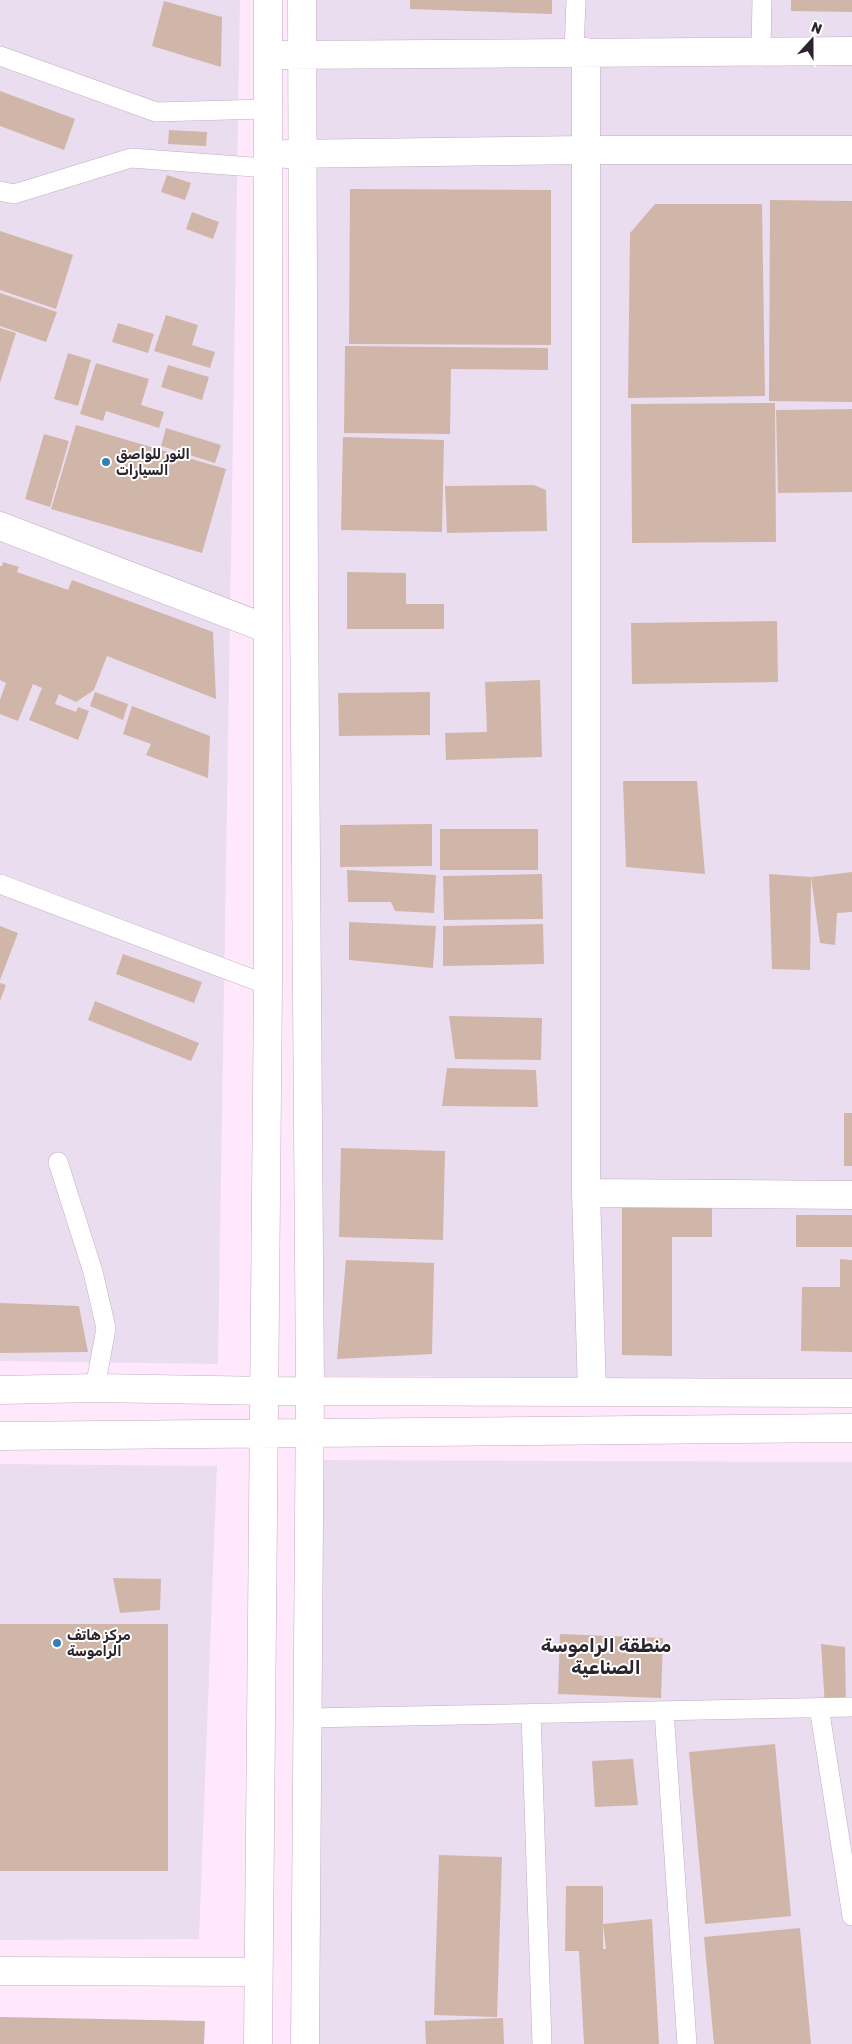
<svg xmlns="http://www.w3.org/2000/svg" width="852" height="2044" font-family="Rubik,Cairo,sans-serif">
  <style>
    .industrial { fill: #ebddf0 }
    .building { fill: #d0b6a8; fill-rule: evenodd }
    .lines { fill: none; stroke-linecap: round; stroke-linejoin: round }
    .service-casing { stroke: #c2adc0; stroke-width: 20 }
    .minor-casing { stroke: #c2adc0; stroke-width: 29 }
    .service { stroke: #fff; stroke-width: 19 }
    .minor { stroke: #fff; stroke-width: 28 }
    .poi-dot { fill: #3181b3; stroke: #fefefe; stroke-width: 2 }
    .labels { text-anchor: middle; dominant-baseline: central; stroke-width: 4; stroke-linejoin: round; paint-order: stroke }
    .poi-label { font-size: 14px; font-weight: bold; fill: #2c242c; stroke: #fefefe; text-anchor: start }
    .district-label { font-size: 19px; font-weight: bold; fill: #2c242c; stroke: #fefefe }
  </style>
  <rect width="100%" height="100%" fill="#ffe8fc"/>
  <!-- industrial -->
  <path class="industrial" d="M0,0H240L218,1364L0,1361Z
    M314,0H852V1379L313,1376Z
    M309,1460L852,1462V2044H310Z
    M0,1464L217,1466L199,1939L0,1940Z"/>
  <!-- building -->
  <path class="building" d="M410,0H552V14L410,9Z
    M791,0H852V12L791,11Z
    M164,1L222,17L221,67L152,46Z
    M0,91L75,119L64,150L0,126Z
    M169,130L207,132L206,146L168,144Z
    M167,175L191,183L185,200L161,192Z
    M350,189L551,190V345L349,344Z
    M770,200L852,201V402L769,401Z
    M655,204H762L765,396L628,398L630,233Z
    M192,212L219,222L213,239L186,229Z
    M0,231L73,255L56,309L0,290Z
    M0,293L57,312L46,342L0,326Z
    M166,315L198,325L192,345L215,352L210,368L154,351Z
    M118,323L154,334L148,353L112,342Z
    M0,328L16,333L0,383Z
    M345,346L548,348V370L451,369L450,434L344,433Z
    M68,353L91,360L78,406L54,399Z
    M96,363L149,379L141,405L164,412L159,428L106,411L103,421L80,414Z
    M168,365L209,377L202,400L161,387Z
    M775,403L776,542L632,543L631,404Z
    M852,409V492L778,493L776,410Z
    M76,425L226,469L202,553L51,509Z
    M166,428L221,445L215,463L161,446Z
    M44,434L69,441L50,507L25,499Z
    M343,437L444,440L442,532L341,530Z
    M534,485L546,490L547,531L447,533L445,486Z
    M3,562L19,567L17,572L68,590L72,580L213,632L216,699L107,656L94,690L76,702L59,694L55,704L76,712L78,707L89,711L78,740L29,720L42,688L33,684L18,721L0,714V700L6,683L0,680V566H2Z
    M347,572L406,573V604H444V629H347Z
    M777,621L778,682L632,684L631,623Z
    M540,680L542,757L446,760L445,733L487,732L485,682Z
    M95,692L128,704L123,720L90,706Z
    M430,692V735L339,736L338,693Z
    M132,706L210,736L208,778L146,755L151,744L123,734Z
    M623,781H697L705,874L626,867Z
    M432,824V866L340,867V825Z
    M440,829H538V870H440Z
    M347,870L436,875L434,913L395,911L391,902H348Z
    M852,872V912L837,913L835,945L820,943L811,877L810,970L772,969L769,874L811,877Z
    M542,874L543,919L444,920L443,876Z
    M349,922L436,926L433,968L349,960Z
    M543,924L544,964L443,966V926Z
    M0,926L18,933L0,980Z
    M123,954L202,982L194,1003L116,974Z
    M0,983L6,985L0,1001Z
    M95,1001L199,1043L191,1061L88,1020Z
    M449,1016L542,1018L541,1060L455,1059Z
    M447,1068L536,1070L538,1107L442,1106Z
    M844,1113H852V1166H844Z
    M341,1148L445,1151L443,1240L339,1237Z
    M622,1203L712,1204V1237H672V1356L622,1355Z
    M796,1215H852V1247H796Z
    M840,1259L852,1260V1352L801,1351L802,1287H840Z
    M346,1260L434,1263L432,1354L337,1359Z
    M0,1303L79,1306L88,1352L0,1353Z
    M113,1578L161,1579L160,1610L120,1613Z
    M0,1624H168V1871H0Z
    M560,1634L663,1638L661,1698L558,1694Z
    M821,1644L845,1647L846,1706L825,1707Z
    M775,1744L791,1916L705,1924L689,1752Z
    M633,1759L638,1805L595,1807L592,1761Z
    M439,1855L502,1857L497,2017L434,2015Z
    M566,1886H603V1924L652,1919L659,2044H584L579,1951H565ZM603,1924L606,1949H603Z
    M800,1928L811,2044H714L704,1937Z
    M0,2017L205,2021L204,2044H0Z
    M503,2018L504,2044H426L425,2021Z"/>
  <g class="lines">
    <defs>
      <path id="service" d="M761,51L762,0
        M574,52L576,0
        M0,56L156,112L267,109
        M0,191L14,194L131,158L267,168
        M0,884L268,985
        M58,1162L93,1272L106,1328L95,1388
        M819,1707L852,1916
        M664,1711L687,2044
        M531,1713L542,2044
        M308,1718L852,1707"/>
      <path id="minor" d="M302,0L304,600L310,1390L305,2044
        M586,52V1193L592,1392
        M284,55L852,51
        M286,154L586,150H852
        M0,526L268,629
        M586,1193L852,1195
        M0,1390L95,1388L264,1391L852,1393
        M0,1436L852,1428
        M0,1971L258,1972
        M258,2044L268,985V0"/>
    </defs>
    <!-- service casing -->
    <use href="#service" class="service-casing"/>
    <!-- minor casing -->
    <use href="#minor" class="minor-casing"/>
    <!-- service -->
    <use href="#service" class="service"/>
    <!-- minor -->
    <use href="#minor" class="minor"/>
  </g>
  <!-- markers -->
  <g class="poi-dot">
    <circle cx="106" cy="462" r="5"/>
    <circle cx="57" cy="1643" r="5"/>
  </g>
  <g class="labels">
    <!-- poi labels -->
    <g class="poi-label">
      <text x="116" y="454">النور للواصق<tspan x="116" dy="16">السيارات</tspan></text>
      <text x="67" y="1635">مركز هاتف<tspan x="67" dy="16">الراموسة</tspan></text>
    </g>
    <!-- district labels -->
    <g class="district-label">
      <text x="606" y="1645">منطقة الراموسة<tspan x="606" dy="22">الصناعية</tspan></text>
    </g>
  </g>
  <!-- north arrow -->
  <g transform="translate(812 40) rotate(21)" stroke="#fefefe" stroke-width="4" paint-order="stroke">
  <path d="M0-4L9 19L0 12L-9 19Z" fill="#2c242c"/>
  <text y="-8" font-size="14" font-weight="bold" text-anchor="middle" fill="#2c242c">N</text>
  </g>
</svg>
